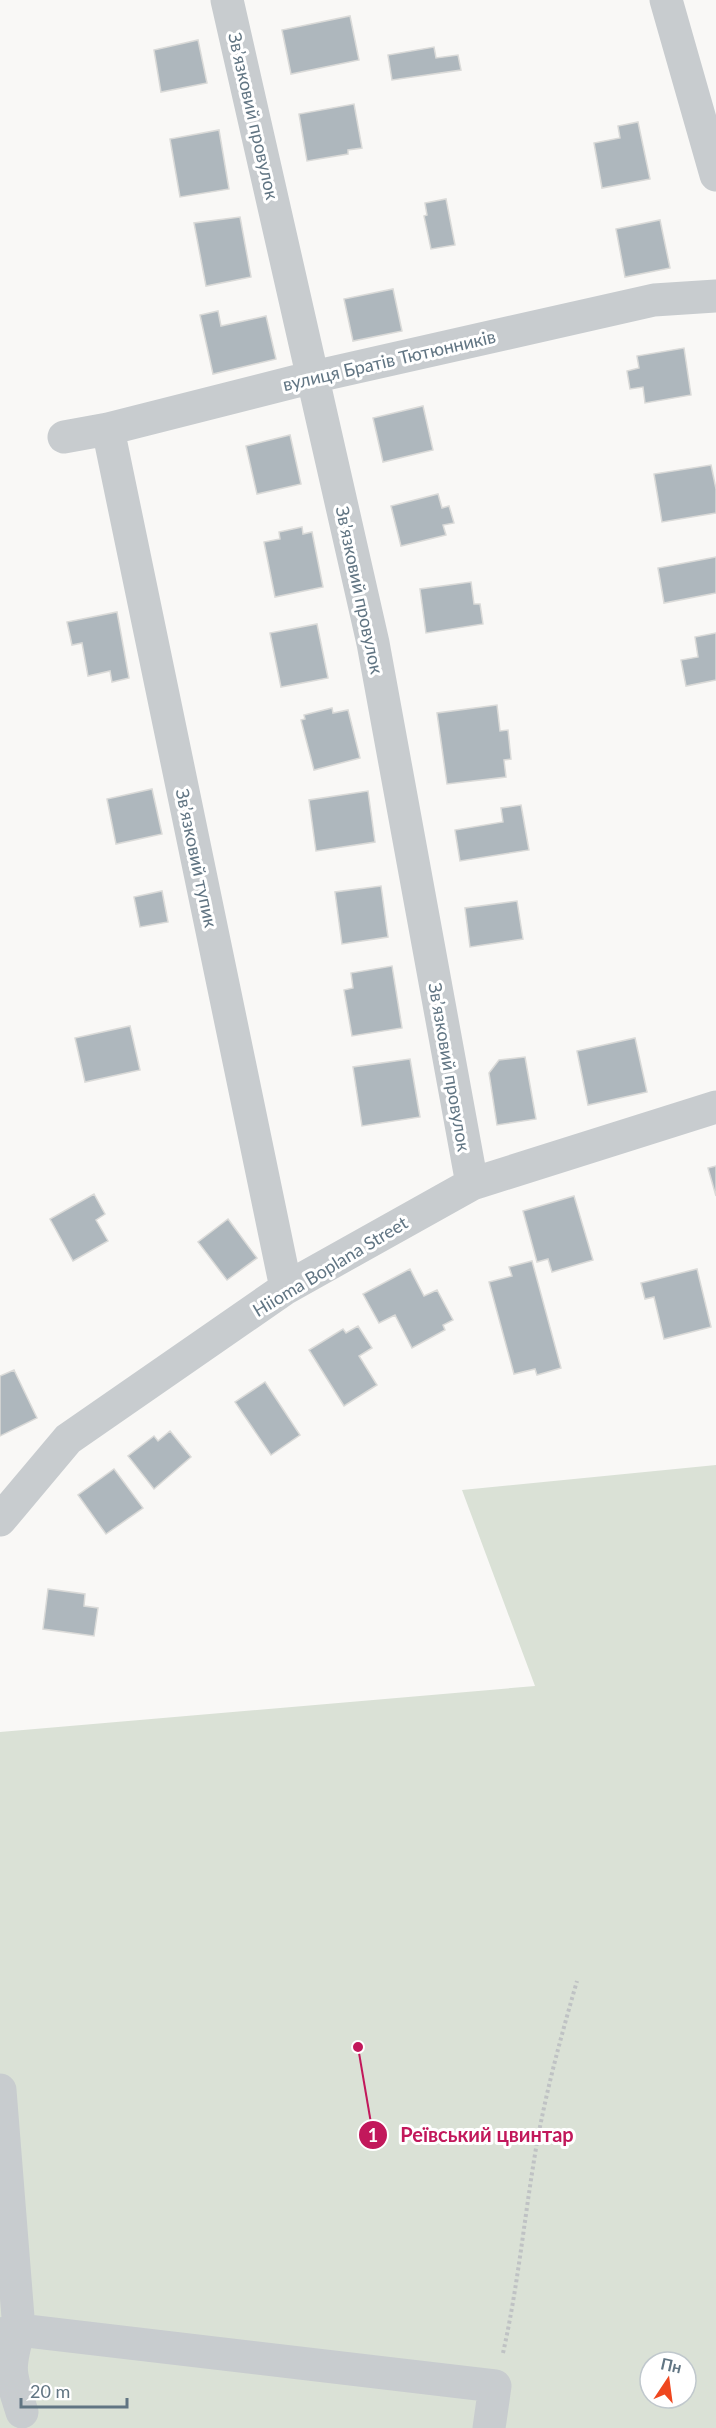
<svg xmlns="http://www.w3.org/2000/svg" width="716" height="2428" font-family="Lato,sans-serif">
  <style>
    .green { fill: #dae1d6; fill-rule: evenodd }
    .building { fill: #aeb7bd; stroke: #dadad8; stroke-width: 1.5 }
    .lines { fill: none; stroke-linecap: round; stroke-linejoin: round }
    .path { stroke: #bfc2c4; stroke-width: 4; stroke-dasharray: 3 3; stroke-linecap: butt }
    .minor { stroke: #c8cccf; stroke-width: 33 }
    .labels { text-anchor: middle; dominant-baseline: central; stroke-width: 6; stroke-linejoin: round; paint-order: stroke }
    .street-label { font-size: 18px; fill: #617583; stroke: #fff }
    .leader { fill: none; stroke: #c2185b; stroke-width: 2 }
    .callout-dot { fill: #c2185b; stroke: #fff; stroke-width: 2 }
    .mark-label { font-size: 18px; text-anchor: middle; font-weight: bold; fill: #fff }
    .callout-label { font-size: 20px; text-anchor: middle; font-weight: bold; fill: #c2185b; stroke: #fff; stroke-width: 6; stroke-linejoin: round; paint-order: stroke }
  </style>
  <rect width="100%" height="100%" fill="#f9f8f6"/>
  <!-- green -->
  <path class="green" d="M716,1465V2428H0V1732L535,1686L462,1490ZM650,2362H686V2398H650Z"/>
  <!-- building -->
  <path class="building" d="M350,16L359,60L291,74L282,30Z
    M198,40L207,83L161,92L154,50Z
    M434,47L436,58L458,55L461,70L392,80L388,55Z
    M354,104L362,148L348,150V154L307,161L299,114Z
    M638,122L650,179L602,188L594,143L620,138L618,126Z
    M219,130L229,189L180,197L170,139Z
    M446,199L455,245L431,249L424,216L427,215L425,203Z
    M240,217L251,277L206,286L194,223Z
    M660,220L670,268L625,277L616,229Z
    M393,289L402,331L353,341L344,299Z
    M218,311L221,326L266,316L276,359L213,374L200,315Z
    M684,348L691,395L645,403L643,387L630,389L627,371L639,368L637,356Z
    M423,406L433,450L383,462L373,418Z
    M290,435L301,484L257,494L246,446Z
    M711,465L716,489V513L662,522L654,474Z
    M438,494L442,508L449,506L454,523L443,525L446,535L401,546L391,506Z
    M302,527L303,534L312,532L323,587L275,597L264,542L280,539L279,532Z
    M716,557V593L664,603L658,568Z
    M471,582L474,604H480L483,624L426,633L420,589Z
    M117,612L129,678L112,682L110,671L88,676L82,643L72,645L67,622Z
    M317,624L328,678L281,687L270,633Z
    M716,633V680L686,686L681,660L698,657L695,637Z
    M497,705L500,731L508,730L511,759L504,760L506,777L447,784L437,713Z
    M332,708L333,713L348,710L360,758L314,770L301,720L305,719L304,715Z
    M152,789L162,834L116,844L107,799Z
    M368,791L375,842L316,851L309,800Z
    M521,805L529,850L460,861L455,830L503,822L501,808Z
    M381,886L388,937L342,944L335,892Z
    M162,891L168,922L140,927L134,897Z
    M517,901L523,939L470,947L465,908Z
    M392,966L402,1028L352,1036L344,990L353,988L351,973Z
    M130,1026L140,1070L85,1082L75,1038Z
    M635,1038L647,1092L588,1105L577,1051Z
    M525,1057L536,1119L497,1125L489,1073L499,1060Z
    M410,1059L420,1117L362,1126L353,1067Z
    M716,1166V1196L708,1168Z
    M94,1194L105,1214L96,1220L108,1241L73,1261L50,1219Z
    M574,1196L593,1260L552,1272L548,1259L537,1262L523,1211Z
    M228,1219L257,1258L227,1280L198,1242Z
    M532,1261L561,1368L537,1375L535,1369L514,1374L489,1282L512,1276L509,1267Z
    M410,1269L424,1296L437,1290L453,1320L443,1325L445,1330L412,1348L395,1315L379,1323L363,1294Z
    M697,1269L711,1327L664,1339L654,1297L645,1299L641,1283Z
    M358,1326L372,1348L359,1356L377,1385L344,1406L309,1350L343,1329L346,1333Z
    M14,1370L37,1418L0,1436V1376Z
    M265,1382L300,1435L271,1455L235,1402Z
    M170,1431L191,1457L154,1489L128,1456L154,1436L158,1441Z
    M114,1469L143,1508L106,1534L78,1495Z
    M48,1589L85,1594L84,1606L98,1608L94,1636L43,1629Z"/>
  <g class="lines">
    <!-- path -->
    <path class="path" d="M503,2353C519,2282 525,2209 538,2137C548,2084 562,2033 577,1981"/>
    <!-- minor -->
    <path class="minor" d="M227,0L373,643L472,1184
      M666,0L716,175
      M108,429L286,1288
      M64,437L108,429L313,377L654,300L716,296
      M0,1520L68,1439L286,1288L472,1184L716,1107
      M0,2090L19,2330C7,2371 10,2373 22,2412
      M0,2334L19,2330L495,2386L489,2428"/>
  </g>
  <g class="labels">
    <!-- street labels -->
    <g class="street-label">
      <text transform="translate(254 116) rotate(77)">Звʼязковий провулок</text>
      <text transform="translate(389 360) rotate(-13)">вулиця Братів Тютюнників</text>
      <text transform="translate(360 590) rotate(78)">Звʼязковий провулок</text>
      <text transform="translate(197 858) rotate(78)">Звʼязковий тупик</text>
      <text transform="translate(450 1067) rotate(80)">Звʼязковий провулок</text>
      <text transform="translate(330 1266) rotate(-31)">Hiioma Boplana Street</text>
    </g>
  </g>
  <!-- callouts -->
  <path class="leader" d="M358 2047L373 2135"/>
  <g class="callout-dot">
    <circle cx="358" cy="2047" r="6"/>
    <circle cx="373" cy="2135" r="15"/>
  </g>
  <g class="mark-label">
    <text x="373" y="2142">1</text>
  </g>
  <g class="callout-label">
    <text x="487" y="2142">Реївський цвинтар</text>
  </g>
  <!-- north arrow -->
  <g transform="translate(668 2380) rotate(13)"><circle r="28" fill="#ffffff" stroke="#c0c8cd" stroke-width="1.5"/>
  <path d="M0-4.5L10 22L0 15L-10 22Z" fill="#ef471f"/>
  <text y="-9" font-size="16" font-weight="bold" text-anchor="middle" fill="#617583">Пн</text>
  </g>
  <!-- scale -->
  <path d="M21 2398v9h106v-9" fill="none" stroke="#617583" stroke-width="3"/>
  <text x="30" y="2398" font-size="18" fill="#617583" stroke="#ffffff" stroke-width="4.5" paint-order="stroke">20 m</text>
</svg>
